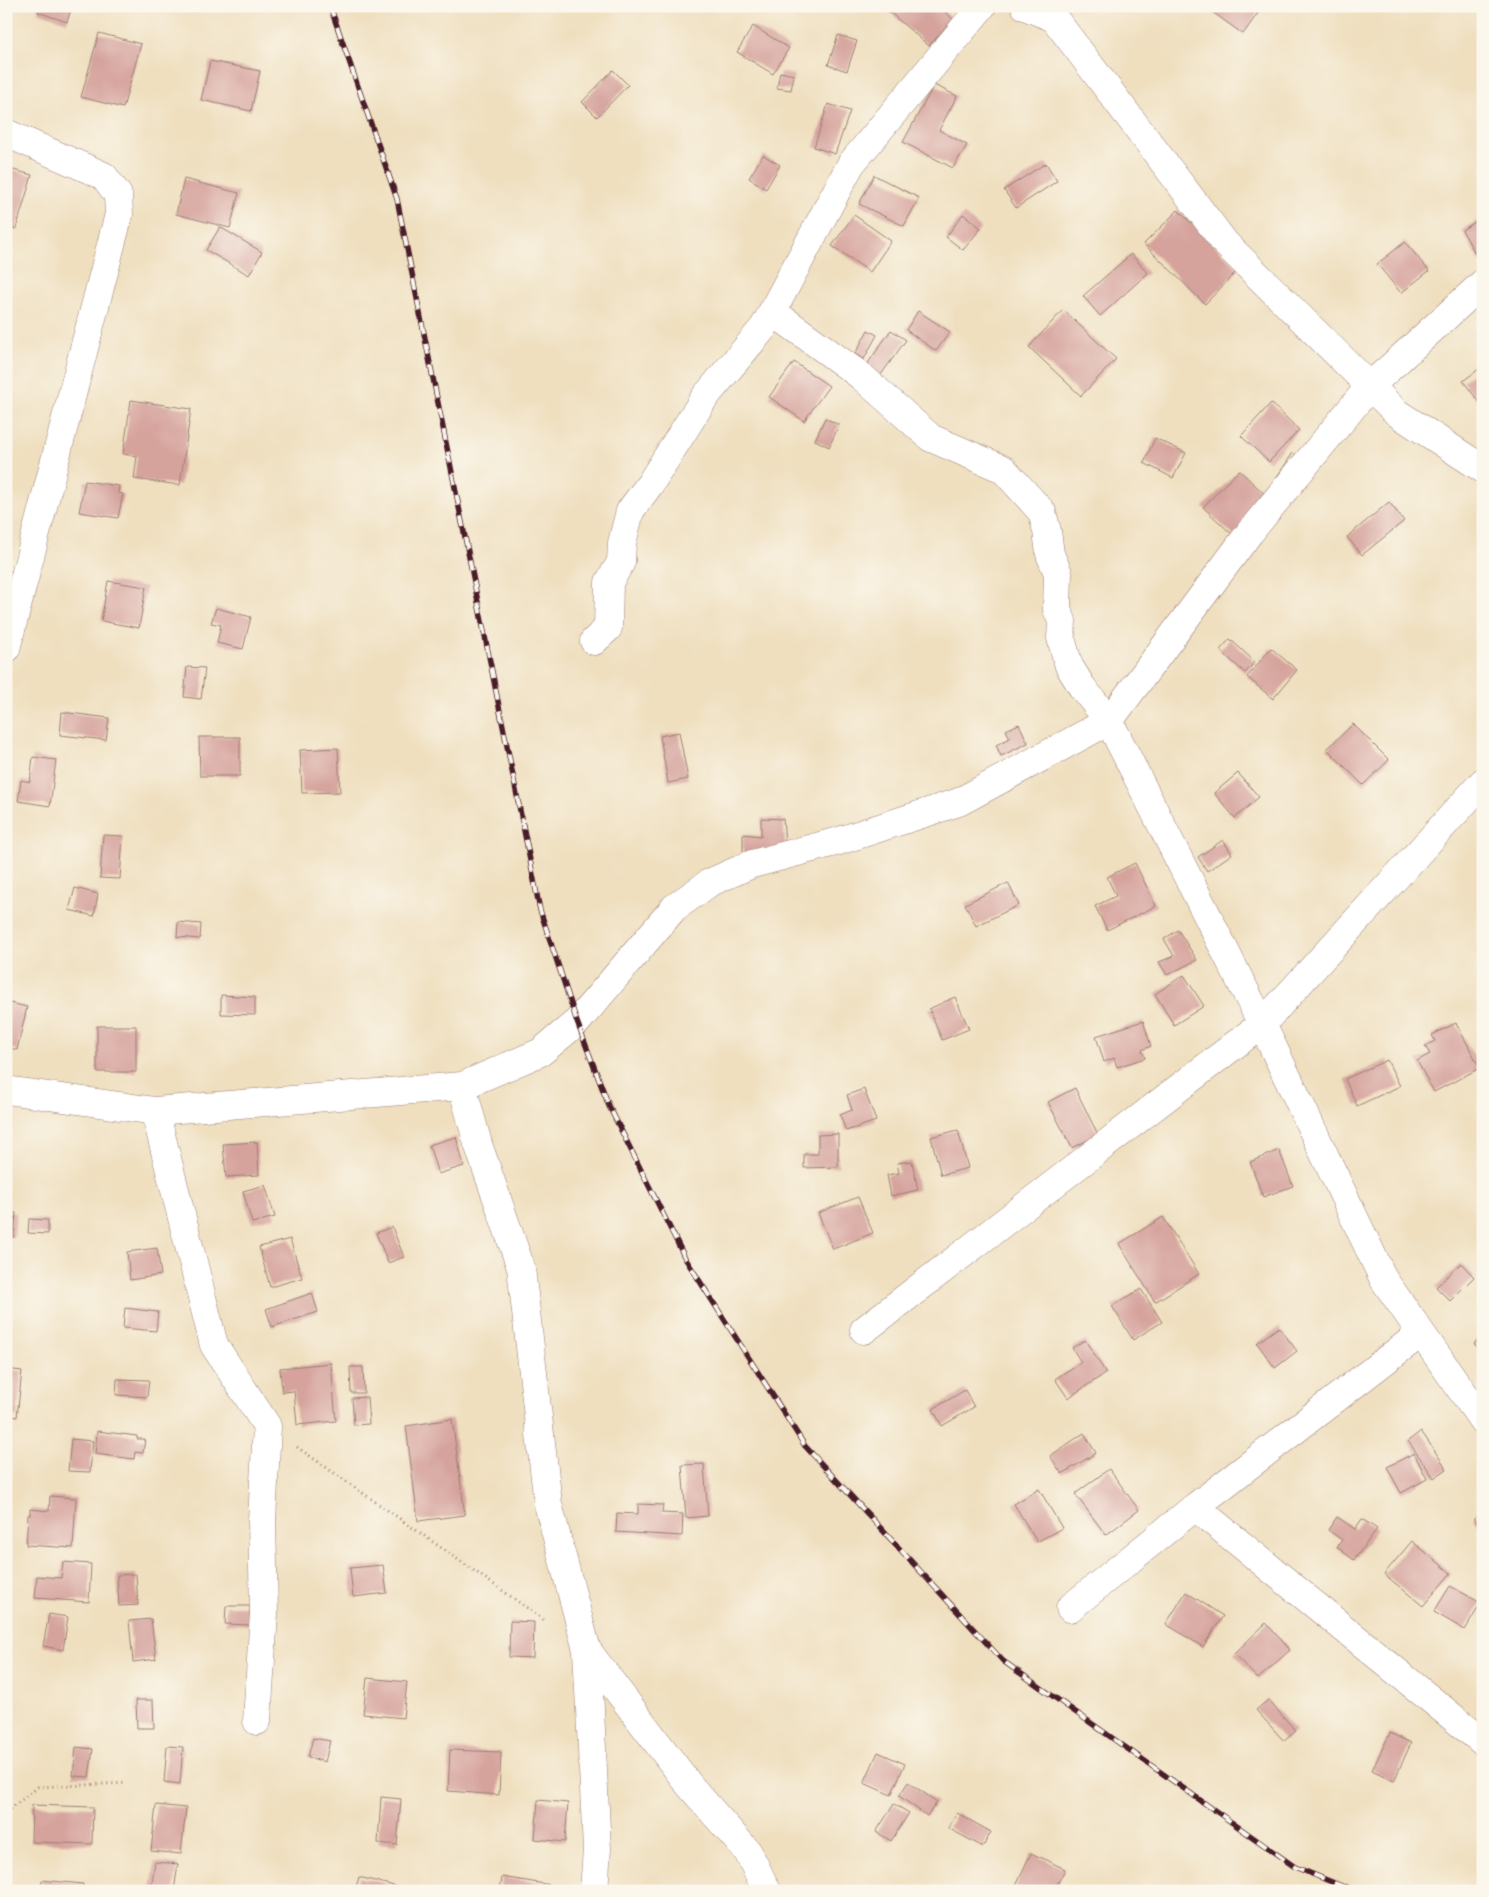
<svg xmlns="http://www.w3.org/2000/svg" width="1489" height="1897" font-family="'Old Standard TT',serif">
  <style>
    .building { fill: #d5a39c }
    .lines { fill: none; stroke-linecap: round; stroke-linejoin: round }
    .minor-casing { stroke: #9c7f75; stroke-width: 29 }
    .path { stroke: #9c7f75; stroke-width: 3; stroke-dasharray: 1 4; stroke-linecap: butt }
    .minor { stroke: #fff; stroke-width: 28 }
    .rail-casing { stroke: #4a1f2b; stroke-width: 5.5 }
    .rail { stroke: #fbf7ec; stroke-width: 4; stroke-dasharray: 11; stroke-linecap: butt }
  </style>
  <rect width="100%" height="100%" fill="#fbf7ec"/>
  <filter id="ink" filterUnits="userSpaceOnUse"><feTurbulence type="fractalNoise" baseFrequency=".02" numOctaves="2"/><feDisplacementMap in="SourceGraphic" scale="10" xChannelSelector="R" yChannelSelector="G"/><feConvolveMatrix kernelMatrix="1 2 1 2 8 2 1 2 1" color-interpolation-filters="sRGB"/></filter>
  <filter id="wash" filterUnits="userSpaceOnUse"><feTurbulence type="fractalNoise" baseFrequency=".0096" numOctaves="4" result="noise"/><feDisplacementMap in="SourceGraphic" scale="20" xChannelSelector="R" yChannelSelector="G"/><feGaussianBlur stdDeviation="1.12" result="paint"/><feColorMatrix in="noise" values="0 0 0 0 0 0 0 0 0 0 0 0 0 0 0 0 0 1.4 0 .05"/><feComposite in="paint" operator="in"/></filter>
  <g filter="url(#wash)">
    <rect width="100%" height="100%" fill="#efdfbf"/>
    <g id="blocks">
      <!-- building -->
      <path class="building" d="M39,6H72L67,22L38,12Z
        M890,6H938L953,19L929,46L887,10Z
        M1214,6H1249L1258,13L1243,34L1211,11Z
        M753,26L789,48L773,74L737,52Z
        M99,33L141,44L123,108L81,97Z
        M838,35L857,41L847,71L828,65Z
        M210,61L260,71L251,111L201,100Z
        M613,70L628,85L597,117L582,102Z
        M780,72L794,75L791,90L777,88Z
        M934,85L957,96L939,130L967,145L953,168L903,142Z
        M828,104L850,111L835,154L814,147Z
        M763,155L780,165L766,189L749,178Z
        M1046,163L1057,181L1016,208L1004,190Z
        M6,168L32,175L16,229L6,226Z
        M874,175L919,198L904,226L859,204Z
        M184,179L239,193L230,228L176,214Z
        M1178,210L1239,269L1205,304L1144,244Z
        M963,214L981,228L963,250L946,237Z
        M854,215L891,241L870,272L832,246Z
        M1480,219L1483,225V261L1480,262L1462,230Z
        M220,227L262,252L249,275L206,250Z
        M1405,242L1429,271L1401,293L1377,264Z
        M1131,254L1148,273L1100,316L1083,296Z
        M1063,310L1116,359L1081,396L1029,347Z
        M918,311L950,332L936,351L906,330Z
        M868,330L877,335L864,359L855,354Z
        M891,330L906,340L880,376L866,366Z
        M794,362L829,386L804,421L769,397Z
        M1483,366V407L1463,381Z
        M131,400L191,409L180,485L134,479L137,456L123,454Z
        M1271,403L1299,430L1269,462L1241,436Z
        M825,418L839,425L829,447L815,440Z
        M1155,438L1186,453L1173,478L1144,463Z
        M1293,453L1302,459L1285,484L1276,478Z
        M1239,470L1270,499L1235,537L1203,507Z
        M85,481L119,486L118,493L123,494L118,518L79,512Z
        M1389,502L1404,521L1362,555L1347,537Z
        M6,569L17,574L6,596Z
        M108,581L146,587L139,628L101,621Z
        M216,608L251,617L243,649L217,643L221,625L211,623Z
        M1230,639L1255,662L1245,673L1220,650Z
        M1271,648L1297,670L1273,699L1247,677Z
        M187,667L205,668L201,699L184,697Z
        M62,712L109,718L106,740L60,735Z
        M1019,724L1028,743L1001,756L996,745L1010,738L1006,730Z
        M1353,724L1389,760L1363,785L1327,749Z
        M679,732L688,779L668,783L660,736Z
        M199,737H240V776H200Z
        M338,748L340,792L302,793L300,750Z
        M33,757L56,760L50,806L18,801L21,780L30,782Z
        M1238,773L1259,797L1235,818L1214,793Z
        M761,818L783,819L786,855L743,853V834L761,836Z
        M103,835L123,836L120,879L100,878Z
        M1223,840L1232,854L1207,871L1198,857Z
        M1135,863L1156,906L1107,930L1095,906L1116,896L1107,877Z
        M1008,883L1019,905L976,926L965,904Z
        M75,888L98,894L94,916L69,910Z
        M178,922L201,924L200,939L177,937Z
        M1178,930L1197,960L1167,975L1159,962L1174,956L1164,939Z
        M1184,975L1204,1006L1174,1025L1155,994Z
        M221,995L255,997V1015L221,1014Z
        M955,997L969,1029L942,1040L929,1009Z
        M6,1002L27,1007L17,1050L6,1047Z
        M1143,1021L1151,1046L1142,1050L1145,1058L1117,1067L1114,1058L1104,1062L1096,1036Z
        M1456,1023L1480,1068L1434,1092L1417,1061L1430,1054L1425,1046L1435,1041L1432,1035Z
        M97,1026H136V1072H97Z
        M1387,1060L1400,1086L1357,1106L1345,1079Z
        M1075,1088L1098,1135L1072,1148L1048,1102Z
        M864,1089L876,1121L846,1131L840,1115L852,1110L847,1095Z
        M958,1130L968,1168L941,1175L931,1137Z
        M838,1134V1167L804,1168V1154H818V1135Z
        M456,1137L464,1166L438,1174L429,1145Z
        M257,1142L259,1175L226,1177L223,1144Z
        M1279,1150L1293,1186L1263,1197L1250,1162Z
        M912,1161L918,1190L891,1196L887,1175L899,1173L897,1163Z
        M265,1185L275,1217L252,1223L243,1191Z
        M858,1197L873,1233L833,1249L818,1213Z
        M6,1212L16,1213L14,1237H6Z
        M1163,1217L1199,1274L1155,1302L1119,1244Z
        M29,1219L48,1220V1234L28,1233Z
        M392,1227L404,1257L388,1263L376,1233Z
        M290,1239L302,1278L270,1287L259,1247Z
        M157,1248L161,1275L130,1280L127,1252Z
        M1461,1263L1474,1277L1450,1301L1436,1287Z
        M1141,1289L1162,1322L1133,1340L1112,1306Z
        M312,1293L318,1312L272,1327L266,1309Z
        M125,1308L158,1312L156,1331L123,1328Z
        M1279,1327L1297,1351L1275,1368L1257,1343Z
        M1483,1334V1352L1474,1344Z
        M1085,1340L1106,1373L1068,1398L1055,1379L1081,1362L1072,1348Z
        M331,1363L336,1421L297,1425L294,1391L282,1392L280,1368Z
        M350,1367H363L364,1393H351Z
        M6,1369L22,1371L17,1417L6,1415Z
        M117,1379L149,1380L147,1397L116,1395Z
        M965,1390L974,1407L942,1426L933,1409Z
        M367,1397L369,1424L354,1425L352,1398Z
        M452,1419L465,1515L418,1521L406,1426Z
        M97,1431L137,1436V1439H145L143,1453L135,1452L134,1459L95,1454Z
        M1421,1431L1447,1469L1434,1478L1408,1441Z
        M1084,1433L1096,1453L1062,1474L1050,1456Z
        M71,1439L93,1441L90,1472L68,1471Z
        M1414,1453L1427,1479L1401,1493L1387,1467Z
        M704,1464L708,1516L686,1518L682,1465Z
        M1109,1469L1139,1510L1106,1535L1075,1494Z
        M1039,1489L1062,1528L1037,1542L1014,1504Z
        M50,1496L76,1498L73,1548L26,1545L28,1515H30V1509L49,1511Z
        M638,1504L663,1505L662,1513L683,1514L682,1536L616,1532L617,1513L638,1514Z
        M1483,1510V1530L1473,1519Z
        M1337,1517L1355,1529L1362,1519L1377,1529L1354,1560L1337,1547L1342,1540L1328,1530Z
        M1412,1541L1451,1573L1423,1606L1384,1574Z
        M63,1562L91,1564L89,1602L35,1598L37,1576L61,1578Z
        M383,1565L387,1593L353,1597L350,1568Z
        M136,1574L138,1605L119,1606L117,1575Z
        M1450,1586L1481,1603L1465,1630L1434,1612Z
        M1186,1592L1223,1616L1203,1647L1166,1624Z
        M226,1606H250V1625L225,1624Z
        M49,1614L68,1617L63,1650L43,1646Z
        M151,1619L156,1659L133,1662L129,1621Z
        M510,1621L534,1622L533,1658L509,1657Z
        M1266,1623L1290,1650L1258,1679L1234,1654Z
        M367,1678L407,1682L403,1718L363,1714Z
        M136,1700H153L154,1728H137Z
        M1268,1700L1296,1731L1284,1741L1256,1710Z
        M1390,1733L1411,1743L1394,1781L1372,1770Z
        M313,1738L330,1741L325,1762L308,1757Z
        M167,1746L183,1747L180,1784L164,1782Z
        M76,1747L93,1749L89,1777L73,1776Z
        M450,1750L501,1752L499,1795L448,1791Z
        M878,1752L905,1764L891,1795L864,1783Z
        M908,1782L937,1802L927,1816L899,1796Z
        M381,1797L401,1799L397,1845L378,1843Z
        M538,1800L568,1803L565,1842L535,1839Z
        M894,1804L909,1813L891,1841L876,1832Z
        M32,1805L93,1807L92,1844L31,1842Z
        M156,1805L186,1808L181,1854L151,1851Z
        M957,1813L991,1832L983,1847L948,1828Z
        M1031,1853L1065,1869L1054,1891H1023L1015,1887Z
        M155,1862L178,1864L174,1891H151Z
        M359,1877L398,1887L397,1891H355Z
        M502,1877L551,1885L550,1891H500Z
        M42,1880L83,1884L82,1891H41Z"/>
    </g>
  </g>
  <g filter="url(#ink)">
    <use href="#blocks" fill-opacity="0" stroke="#9c7f75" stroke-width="1"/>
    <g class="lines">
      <defs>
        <path id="minor" d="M1025,6L1054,18L1225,243L1397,413L1483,469
          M6,133L104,176L118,195L119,214L6,649
          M773,312L861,376L931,438L1003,469L1042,512L1047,531L1050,554L1058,573L1057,609L1062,621L1061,638L1069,666L1082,687L1109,721L1262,1024L1384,1280L1483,1421
          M594,641L608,628L609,582L621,562L622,543L630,511L650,484L705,397L764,327L851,164L982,6
          M462,1086L541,1052L577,1022L674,908L709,883L752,864L839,841L959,802L1109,721L1250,532L1370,386L1483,283
          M6,1090L155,1111L214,1345L267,1426L262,1520L264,1613L257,1721
          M155,1111L462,1086L478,1144L521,1268L548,1504L587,1650L597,1849L594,1891
          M864,1330L1262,1024L1483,782
          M1195,1507L1483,1742
          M1070,1608L1195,1507L1421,1333
          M587,1650L690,1786L748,1852L767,1891"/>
      </defs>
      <!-- minor casing -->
      <use href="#minor" class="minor-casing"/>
      <!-- path -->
      <path class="path" d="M297,1447L546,1621
        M6,1812L38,1787L127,1783"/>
      <!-- minor -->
      <use href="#minor" class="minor"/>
      <defs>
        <path id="rail" d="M330,6L397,199L540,910L577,1022L609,1106L685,1258L805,1446L1003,1661L1295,1867L1354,1891"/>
      </defs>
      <!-- rail casing -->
      <use href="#rail" class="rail-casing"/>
      <!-- rail -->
      <use href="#rail" class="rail"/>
    </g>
  </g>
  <!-- margin -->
  <rect width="1489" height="1897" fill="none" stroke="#fbf7ec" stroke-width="25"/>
</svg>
